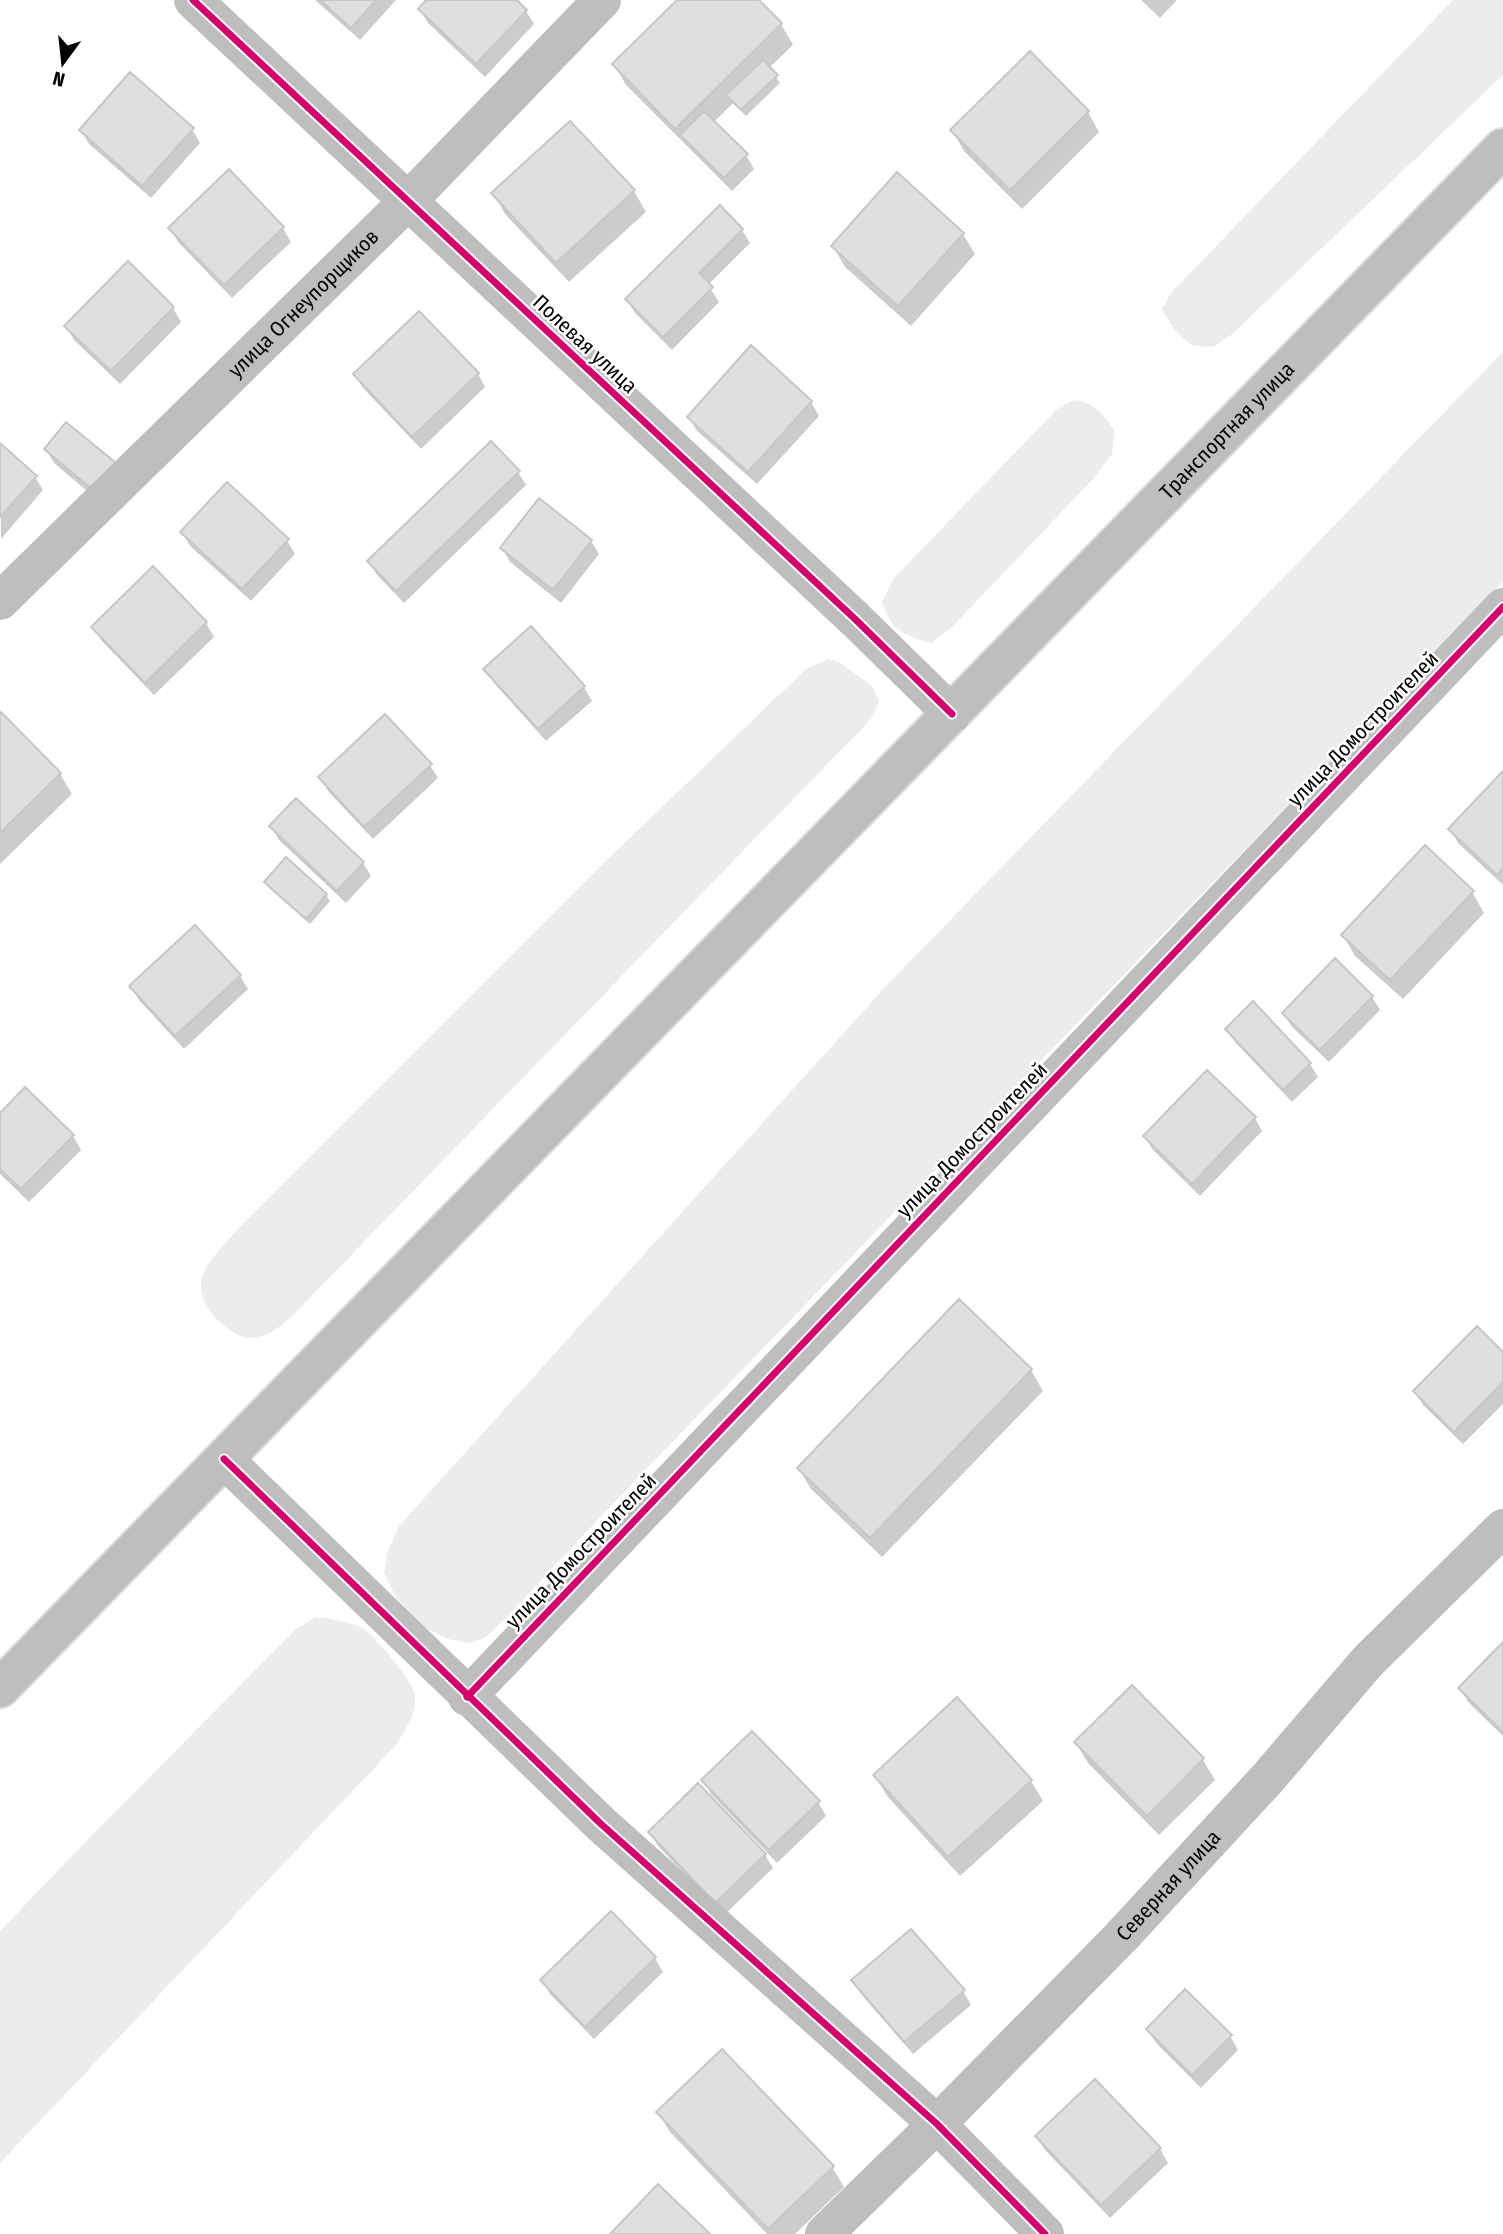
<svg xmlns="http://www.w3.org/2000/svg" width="1503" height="2234" font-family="'Fira Sans Condensed',sans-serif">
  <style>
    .green { fill: #ececec }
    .shadow { fill: #0003 }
    .building { fill: #dfdfdf; stroke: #c7c7c7; stroke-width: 2 }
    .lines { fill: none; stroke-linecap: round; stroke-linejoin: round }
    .major-casing { stroke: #dbdbdb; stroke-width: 42 }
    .minor { stroke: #bebebe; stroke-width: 38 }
    .major { stroke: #bebebe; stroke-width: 38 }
    .cycleway-casing { stroke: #fff; stroke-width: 11 }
    .cycleway { stroke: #d6006c; stroke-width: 7 }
    .labels { text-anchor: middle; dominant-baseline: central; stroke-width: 5; stroke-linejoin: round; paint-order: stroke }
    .street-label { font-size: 21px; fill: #000; stroke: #fff }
  </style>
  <rect width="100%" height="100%" fill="#fff"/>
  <!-- green -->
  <path class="green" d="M1453,0H1503V75L1231,335L1213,347L1193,346L1174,330L1162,309L1171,293Z
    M1503,352V582L605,1512L506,1618L485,1638L469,1643L448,1639L424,1627L396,1597L384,1573L388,1551L399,1526L886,986Z
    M1074,400C1094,402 1104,415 1115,431L1112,454L1094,478L952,627L931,643C902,635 892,631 882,602L893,579L1057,409Z
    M828,659L839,662L871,685L879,701L871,719L294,1314C281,1326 271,1336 252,1338C230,1339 198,1305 201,1283C204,1262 225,1245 238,1229L614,853L806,669Z
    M315,1617C331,1619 348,1621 362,1628C374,1634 414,1683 415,1695C417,1714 405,1730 396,1745L0,2163V1931L94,1833L295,1630Z"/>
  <!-- shadow -->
  <path class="shadow" d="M315,0H396L360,40Z
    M429,0H515L526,11L534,24L485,77L428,23L420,9Z
    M680,0H757L781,24L793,45L769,68L780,83L746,116L733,103L713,123L746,155L754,169L732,191L626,85L614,64Z
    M1141,0H1177L1160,18Z
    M1088,112L1099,132L1022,209L964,151L952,130Z
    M570,123L634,191L646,212L569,282L505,214L494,193Z
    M192,129L200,143L151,198L89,144L81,130Z
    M170,228H283L291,242L232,298L178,242Z
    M742,230L750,243L708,285L719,302L672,350L635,313L627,300Z
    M963,234L975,254L911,326L845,267L833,246Z
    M128,264L173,308L181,322L120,384L74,340L66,326Z
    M478,374L485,387L421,449L363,388L355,375Z
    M811,402L819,416L757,484L697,431L689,417Z
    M0,446L35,477L43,490L1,539Z
    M46,449L122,477L101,503L54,463Z
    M518,472L526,485L404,603L377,575L369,562Z
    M183,533L287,541L295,554L251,601L190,546Z
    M591,541L599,554L561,603L510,562L502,548Z
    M153,568L206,623L214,637L154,695L101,640L93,627Z
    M531,629L584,687L592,701L546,741L494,683L486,669Z
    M0,716L60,774L72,794L0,864Z
    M430,765L438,778L373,839L328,791L320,777Z
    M1503,774V885L1458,843L1450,829Z
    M271,826L363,863L371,876L346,903L279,840Z
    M286,860L326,895L330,901L310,924L270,889L266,882Z
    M1472,892L1484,913L1403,999L1355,956L1343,935Z
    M240,976L248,989L184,1049L139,1000L131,986Z
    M1372,997L1380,1010L1329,1062L1292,1027L1284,1014Z
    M1227,1029L1310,1064L1318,1077L1292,1102L1235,1042Z
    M0,1116L73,1136L81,1150L29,1202L0,1174Z
    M1255,1118L1262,1131L1200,1196L1153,1150L1145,1137Z
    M1503,1355V1404L1463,1444L1423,1405L1415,1391Z
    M1031,1370L1043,1391L882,1557L811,1489L799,1469Z
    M1503,1644V1736L1468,1702L1460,1688Z
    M1132,1688L1203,1760L1215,1780L1159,1835L1088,1763L1076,1743Z
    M875,1775L1031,1781L1043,1801L960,1876L887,1796Z
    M703,1780L818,1802L826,1816L777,1863L711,1794Z
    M650,1832L765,1855L773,1868L724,1915L658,1846Z
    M611,1913L655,1958L663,1972L594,2039L550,1994L542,1981Z
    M853,1981L963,1991L971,2005L913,2054L861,1994Z
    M1148,2029L1230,2036L1238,2050L1201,2088L1156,2043Z
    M1095,2082L1160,2149L1168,2163L1110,2218L1045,2150L1037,2137Z
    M658,2112L832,2167L844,2187L795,2234H767L670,2132Z"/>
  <!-- building -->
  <path class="building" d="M320,0H376L351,28Z
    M426,0H517L527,10L476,64L418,9Z
    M677,0H759L782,23L675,129L612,64Z
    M1030,51L1089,111L1010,190L950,130Z
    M763,60L778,75L741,110L726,95Z
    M130,72L194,128L142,186L79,130Z
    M704,111L748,154L724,178L680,135Z
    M570,121L635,190L556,263L491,193Z
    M229,169L284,227L224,285L168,228Z
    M897,172L964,233L898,306L831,246Z
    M720,205L743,229L699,273L713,287L663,337L625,299Z
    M128,261L174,307L111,371L64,326Z
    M419,311L479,373L412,437L353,374Z
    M751,345L812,401L748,472L687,417Z
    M66,422L116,463L93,490L44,449Z
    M491,441L520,471L396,591L367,561Z
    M0,443L37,476L0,517Z
    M227,482L289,539L242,589L180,532Z
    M539,498L592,540L553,590L500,548Z
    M153,566L207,622L145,683L91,627Z
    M531,626L585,686L538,729L483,669Z
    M1,712L61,773L0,833V714Z
    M385,714L432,764L364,827L318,777Z
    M1503,771V868L1497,875L1448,829Z
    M296,798L364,862L337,891L269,826Z
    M1425,845L1474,891L1390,980L1341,935Z
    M286,857L327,894L306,919L264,882Z
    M195,925L241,975L175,1036L129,986Z
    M1335,958L1373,996L1320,1050L1282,1013Z
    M1253,1001L1311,1063L1283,1090L1225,1029Z
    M1207,1070L1256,1117L1192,1184L1143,1136Z
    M25,1087L74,1135L21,1189L0,1169V1113Z
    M959,1299L1032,1369L870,1538L797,1468Z
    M1477,1326L1503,1352V1382L1454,1432L1413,1391Z
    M1503,1642V1732L1458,1688Z
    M1132,1685L1204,1758L1147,1816L1074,1742Z
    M957,1697L1032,1780L948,1857L873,1775Z
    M752,1731L820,1801L769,1850L701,1780Z
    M698,1783L766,1854L715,1903L648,1832Z
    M611,1911L656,1957L585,2027L540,1980Z
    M911,1929L965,1990L904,2042L851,1980Z
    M1185,1989L1232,2035L1192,2075L1146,2029Z
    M722,2049L834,2166L768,2229L656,2112Z
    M1095,2079L1161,2148L1101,2205L1035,2136Z
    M658,2184L710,2234H610Z"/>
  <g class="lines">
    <defs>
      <g id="major">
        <path id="s3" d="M0,1688L1503,148"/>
      </g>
    </defs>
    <!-- major casing -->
    <use href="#major" class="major-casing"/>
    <!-- minor -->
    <g class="minor">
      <path d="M193,0L855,619L952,714"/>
      <path id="s1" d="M0,601L407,202L602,0"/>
      <path d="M224,1459L601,1824L937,2124L1045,2234"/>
      <path d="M467,1697L1503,607"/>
      <path id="s2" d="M824,2234L937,2124L1121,1937L1267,1779L1368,1661L1503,1528"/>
    </g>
    <!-- major -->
    <use href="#major" class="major"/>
    <defs>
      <path id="cycleway" d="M193,0L855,619L952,714
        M224,1459L601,1824L937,2124L1045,2234
        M467,1697L1503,607"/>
    </defs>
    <!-- cycleway casing -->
    <use href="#cycleway" class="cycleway-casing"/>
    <!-- cycleway -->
    <use href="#cycleway" class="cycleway"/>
  </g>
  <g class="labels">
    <!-- street labels -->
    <g class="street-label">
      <text stroke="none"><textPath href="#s1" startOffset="425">улица Огнеупорщиков</textPath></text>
      <text transform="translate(585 344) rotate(43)">Полевая улица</text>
      <text stroke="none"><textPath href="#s3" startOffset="1757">Транспортная улица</textPath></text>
      <text transform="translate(1363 729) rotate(-46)">улица Домостроителей</text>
      <text transform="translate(972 1140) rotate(-46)">улица Домостроителей</text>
      <text transform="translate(581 1551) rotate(-46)">улица Домостроителей</text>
      <text stroke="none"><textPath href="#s2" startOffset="490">Северная улица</textPath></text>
    </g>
  </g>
  <!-- north arrow -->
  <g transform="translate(63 63) rotate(195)" stroke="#ffffff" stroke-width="5" paint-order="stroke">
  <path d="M0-5L12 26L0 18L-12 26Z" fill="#000000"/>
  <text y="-10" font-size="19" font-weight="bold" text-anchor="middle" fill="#000000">N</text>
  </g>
</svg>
